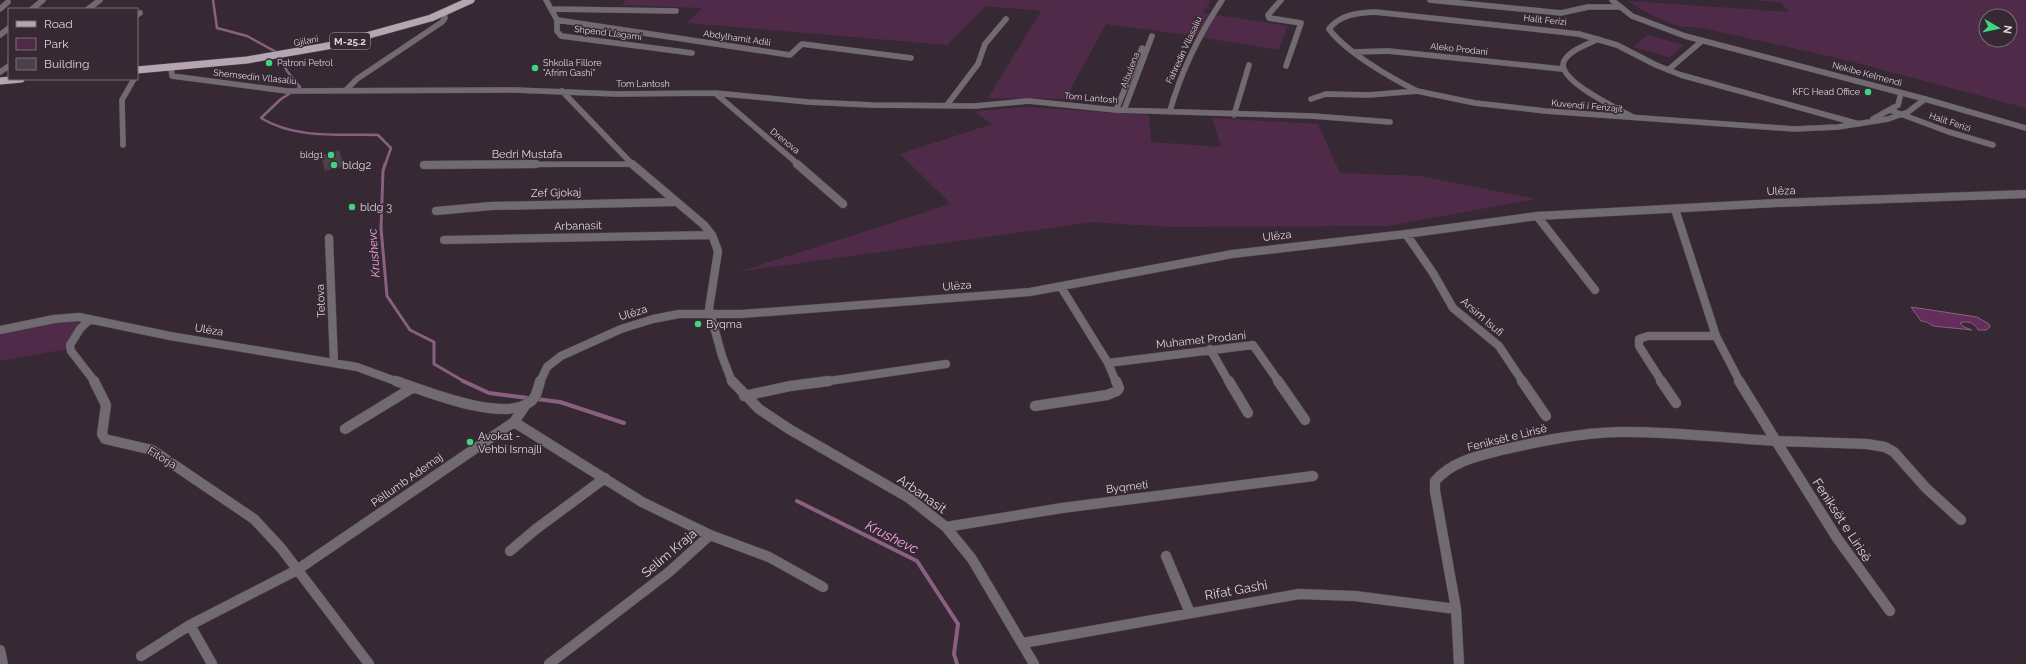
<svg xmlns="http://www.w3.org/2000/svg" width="2026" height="664" font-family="Raleway,sans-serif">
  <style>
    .green { fill: #4f2b49; fill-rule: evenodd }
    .water { fill: #642e5c; stroke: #896082 }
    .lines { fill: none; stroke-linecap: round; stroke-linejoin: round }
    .stream-far2 { stroke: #896082; stroke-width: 2.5 }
    .stream-far1 { stroke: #896082; stroke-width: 3 }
    .stream { stroke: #896082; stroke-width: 4 }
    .building { fill: #4e404b }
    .minor-far2-casing { stroke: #51454e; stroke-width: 6 }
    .minor-far1-casing { stroke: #51454e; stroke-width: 9 }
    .minor-casing { stroke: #51454e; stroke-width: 11 }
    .tertiary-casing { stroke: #51454e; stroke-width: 6 }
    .primary-casing { stroke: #51454e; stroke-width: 8 }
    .minor-far2 { stroke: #716a70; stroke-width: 5.5 }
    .minor-far1 { stroke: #716a70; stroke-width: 8 }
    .minor { stroke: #716a70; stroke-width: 10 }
    .tertiary { stroke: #716a70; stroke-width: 5.5 }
    .primary { stroke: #b4a7b1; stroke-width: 7 }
    .poi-dot { fill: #3fd77d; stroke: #362933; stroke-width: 1.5 }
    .labels { text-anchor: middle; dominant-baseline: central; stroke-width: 3; stroke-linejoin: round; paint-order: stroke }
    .far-street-label { font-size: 9px; fill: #ded5dc; stroke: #362933 }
    .far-poi-label { font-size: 9px; fill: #ded5dc; stroke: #362933; text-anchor: start }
    .shield { fill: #362933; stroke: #aca1a9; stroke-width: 1 }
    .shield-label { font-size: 10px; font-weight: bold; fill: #ded5dc }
    .street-label { font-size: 11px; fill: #ded5dc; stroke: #362933 }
    .poi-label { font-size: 11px; fill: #ded5dc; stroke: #362933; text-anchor: start }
    .water-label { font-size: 12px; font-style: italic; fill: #f6a4e9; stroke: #362933 }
    .near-street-label { font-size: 13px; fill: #ded5dc; stroke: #362933 }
    .near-water-label { font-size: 14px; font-style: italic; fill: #f6a4e9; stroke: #362933 }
  </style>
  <rect width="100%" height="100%" fill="#362933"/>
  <!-- green -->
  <path class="green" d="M626,0H1205L1211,1L1203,13L1288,26L1278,50L1187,35L1106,24L1065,99L988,98L1041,11L986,6L947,45L687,23L702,8L622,5Z
    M1750,0H2026V108L1842,59L1702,28L1677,26L1649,14L1628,1L1790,12L1780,2ZM1986,16H2010V40H1986Z
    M1648,35L1684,45L1669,57L1633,47Z
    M1025,107L1149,115L1151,142L1221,147L1212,118L1318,124L1340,173L1420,176L1536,199L1388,226L1168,227L1092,222L738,272L951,204L900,154L992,124L974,111Z
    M75,319L80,325L68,338L67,349L0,361V331Z"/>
  <!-- water -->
  <path class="water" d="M1911,307L1977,317L1989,324L1990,327L1986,330H1978C1975,323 1967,320 1960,323L1964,327L1972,330L1933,326L1927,322L1921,321Z"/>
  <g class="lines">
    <!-- stream-far2 -->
    <path class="stream-far2" d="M213,0L217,28L247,36L278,53L287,71L300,87L281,99L261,118C295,139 339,134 378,135L391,148L385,165"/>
    <!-- stream-far1 -->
    <path class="stream-far1" d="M385,164L383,171L381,228L387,296L410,330L434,342V364L465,382"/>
    <!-- stream -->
    <path class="stream" d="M463,381L489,393L560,402L624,423
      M797,501L917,561L958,624L954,654L957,664"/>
  </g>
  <!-- building -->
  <path class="building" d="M339,150L344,166L325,171L321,155Z"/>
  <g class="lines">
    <defs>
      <path id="minor-far2" d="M546,0L557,20V31L561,36L692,53
        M1281,0L1268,15L1269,18L1301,23L1286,66
        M1430,0L1561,13L1588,7H1619
        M0,9L8,2
        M32,9L43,0
        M88,9L100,0
        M551,9L676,11
        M137,15L140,13
        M557,20L790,55L802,44L911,58
        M0,35L9,28
        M1598,39C1588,44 1570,50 1564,61C1555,80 1619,109 1633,117
        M1354,52L1388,51L1562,69
        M171,67L172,76L287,91L514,90L617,94L715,93L808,102L872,105L975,106L1028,101L1116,110L1312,116L1390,122
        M1668,70L1702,41
        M0,72L9,66
        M346,90L357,79L442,22L445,18L444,13
        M562,91L633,165
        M1417,91C1391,78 1346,52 1329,29C1340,14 1358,13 1375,12L1579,34L1617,45L1656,65L1681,75L1859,124
        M715,93L799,165
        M1311,99L1326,94L1369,95L1417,91L1475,103L1545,111L1794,129L1838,127L1888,119L1908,112L1925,99
        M947,105L978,64L985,44L1006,19
        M1116,110L1142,48
        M1124,110L1152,36
        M1890,110L1949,132L1993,145
        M1170,111C1181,71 1199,35 1222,0
        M1234,115L1249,65
        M1873,119L1898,105L1901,93
        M123,145L122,100L134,79
        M424,165L631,164"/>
      <path id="minor-far1" d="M632,164L704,225L712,235L718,251L709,309L722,356L732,382
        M797,164L843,204
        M424,165L536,164
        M1675,209L1716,336L1740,382
        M436,211L491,206L675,202
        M1537,216L1595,290
        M1406,234L1433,273L1453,308L1499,346L1523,382
        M329,238L334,363
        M444,240L712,235
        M1061,287L1108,363L1253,345L1279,382
        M90,319L80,329L70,345L71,351L95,382
        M0,330L54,319L79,317L170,336L357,367L398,382
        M1210,349L1229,382
        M1108,363L1116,382
        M540,382L547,367L561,356L621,329L653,319L679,314H741L1030,292L1232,254L1406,234L1537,216L1776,203L2026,194
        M822,382L946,364
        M1662,382L1639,346V339L1648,336H1716"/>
      <path id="minor" d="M94,381L106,405L102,434L105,439L152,450L254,519L281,548L369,664
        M396,381C425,391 503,423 530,402C537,397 538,388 540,381
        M732,381L759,409L789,429L909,498L946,527L972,559L1034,664
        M1229,381L1248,413
        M1278,381L1305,420
        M1522,381L1546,416
        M1661,381L1676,403
        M744,396L790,386L829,381
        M1035,406L1107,395L1117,391L1119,388L1116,381
        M514,422L642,502L710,535L669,572L549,664
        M345,429L412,388
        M1776,441L1867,444L1885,447L1894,452L1926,488L1961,520
        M1776,441L1837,538L1890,611
        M946,527L1062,508L1313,476
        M710,535L769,557L823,587
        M510,551L536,529L605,478
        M1166,556L1190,613
        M190,625L212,664
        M1023,643L1299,594L1355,596L1456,609
        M0,650L3,664
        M141,656L190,625L297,570L514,422L525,406
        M1459,664L1456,609L1435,491V481C1452,461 1478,456 1502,450C1541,441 1579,433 1619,432C1671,431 1724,438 1776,441L1739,381"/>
      <path id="tertiary" d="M1612,0L1632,16L1685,36L1925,99L2026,128"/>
      <path id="primary" d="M137,70L247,60L333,45L431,18L471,0
        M0,81L21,79"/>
    </defs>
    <!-- minor-far2 casing -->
    <use href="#minor-far2" class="minor-far2-casing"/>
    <!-- minor-far1 casing -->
    <use href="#minor-far1" class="minor-far1-casing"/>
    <!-- minor casing -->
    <use href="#minor" class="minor-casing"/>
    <!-- tertiary casing -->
    <use href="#tertiary" class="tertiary-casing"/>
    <!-- primary casing -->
    <use href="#primary" class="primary-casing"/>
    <!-- minor-far2 -->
    <use href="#minor-far2" class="minor-far2"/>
    <!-- minor-far1 -->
    <use href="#minor-far1" class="minor-far1"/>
    <!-- minor -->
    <use href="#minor" class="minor"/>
    <!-- tertiary -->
    <use href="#tertiary" class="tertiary"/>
    <!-- primary -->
    <use href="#primary" class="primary"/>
  </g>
  <!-- markers -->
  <g class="poi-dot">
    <circle cx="269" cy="63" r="4"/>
    <circle cx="535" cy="68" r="4"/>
    <circle cx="1868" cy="92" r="4"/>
    <circle cx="331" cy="155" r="4"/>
    <circle cx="334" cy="165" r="4"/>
    <circle cx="352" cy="207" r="4"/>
    <circle cx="698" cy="324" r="4"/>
    <circle cx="470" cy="442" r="4"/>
  </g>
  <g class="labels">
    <!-- far-street labels -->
    <g class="far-street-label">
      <text transform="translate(1545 20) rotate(6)">Halit Ferizi</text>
      <text transform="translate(608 33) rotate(7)">Shpend Llagami</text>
      <text transform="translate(737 38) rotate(8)">Abdylhamit Adili</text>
      <text transform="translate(306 41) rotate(-11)">Gjilani</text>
      <text transform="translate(1459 49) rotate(6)">Aleko Prodani</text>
      <text transform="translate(1184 50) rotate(-65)">Fahredin Vllasaliu</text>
      <text transform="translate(1130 70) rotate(-69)">Albulena</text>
      <text transform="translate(1867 74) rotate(15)">Nekibe Kelmendi</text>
      <text transform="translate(255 77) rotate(6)">Shemsedin Vllasaliu</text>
      <text x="643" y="84">Tom Lantosh</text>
      <text transform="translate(1091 98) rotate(5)">Tom Lantosh</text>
      <text transform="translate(1587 106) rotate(5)">Kuvendi i Ferizajit</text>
      <text transform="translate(1950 122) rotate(18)">Halit Ferizi</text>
      <text transform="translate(785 141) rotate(39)">Drenova</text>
    </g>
    <!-- far-poi labels -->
    <g class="far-poi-label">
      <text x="277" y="63">Patroni Petrol</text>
      <text x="543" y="63">Shkolla Fillore<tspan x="543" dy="10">"Afrim Gashi"</tspan></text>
      <text x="1860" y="92" text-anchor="end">KFC Head Office</text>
      <text x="323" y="155" text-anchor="end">bldg1</text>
    </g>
    <!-- shield labels -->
    <rect class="shield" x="330" y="33" width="40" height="16" rx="3"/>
    <g class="shield-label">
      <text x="350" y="41">M-25.2</text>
    </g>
    <!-- street labels -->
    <g class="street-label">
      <text x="527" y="154">Bedri Mustafa</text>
      <text transform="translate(1781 191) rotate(-2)">Ulëza</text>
      <text transform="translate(556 193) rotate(-1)">Zef Gjokaj</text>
      <text transform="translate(578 226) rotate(-1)">Arbanasit</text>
      <text transform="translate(1277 236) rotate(-6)">Ulëza</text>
      <text transform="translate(957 286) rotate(-5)">Ulëza</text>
      <text transform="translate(321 301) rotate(-93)">Tetova</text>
      <text transform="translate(633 313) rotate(-17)">Ulëza</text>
      <text transform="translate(1482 317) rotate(41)">Arsim Isufi</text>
      <text transform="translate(209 330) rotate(9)">Ulëza</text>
      <text transform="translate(1201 340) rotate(-6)">Muhamet Prodani</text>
      <text transform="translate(1507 438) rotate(-14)">Feniksët e Lirisë</text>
      <text transform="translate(162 458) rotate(31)">Fitorja</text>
      <text transform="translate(407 480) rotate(-35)">Pëllumb Ademaj</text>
      <text transform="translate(1127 487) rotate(-7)">Byqmeti</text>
    </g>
    <!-- poi labels -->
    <g class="poi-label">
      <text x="342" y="165">bldg2</text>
      <text x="360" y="207">bldg 3</text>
      <text x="706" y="324">Byqma</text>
      <text x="478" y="436">Avokat -<tspan x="478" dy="13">Vehbi Ismajli</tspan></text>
    </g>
    <!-- water labels -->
    <g class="water-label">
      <text transform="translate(374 253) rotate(-94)">Krushevc</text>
    </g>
    <!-- near-street labels -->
    <g class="near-street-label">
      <text transform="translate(922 494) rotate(35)">Arbanasit</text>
      <text transform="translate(1842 520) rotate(57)">Feniksët e Lirisë</text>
      <text transform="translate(669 553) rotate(-40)">Selim Kraja</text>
      <text transform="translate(1236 590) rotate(-10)">Rifat Gashi</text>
    </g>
    <!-- near-water labels -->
    <g class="near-water-label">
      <text transform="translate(892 537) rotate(27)">Krushevc</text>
    </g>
  </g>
  <!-- legend -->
  <rect x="8" y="8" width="130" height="72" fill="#362933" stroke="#796e77"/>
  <rect x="16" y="21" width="20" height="6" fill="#b4a7b1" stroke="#796e77"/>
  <text x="44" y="28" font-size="12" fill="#ded5dc">Road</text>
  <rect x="16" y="38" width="20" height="12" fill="#4f2b49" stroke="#796e77"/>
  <text x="44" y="48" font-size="12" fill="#ded5dc">Park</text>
  <rect x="16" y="58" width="20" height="12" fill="#4e404b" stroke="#796e77"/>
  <text x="44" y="68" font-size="12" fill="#ded5dc">Building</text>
  <!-- north arrow -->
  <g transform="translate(1998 28) rotate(99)"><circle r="19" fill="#362933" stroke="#796e77"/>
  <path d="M0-3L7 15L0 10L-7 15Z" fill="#3fd77d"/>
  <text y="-6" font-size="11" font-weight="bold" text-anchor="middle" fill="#ded5dc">N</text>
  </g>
</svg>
